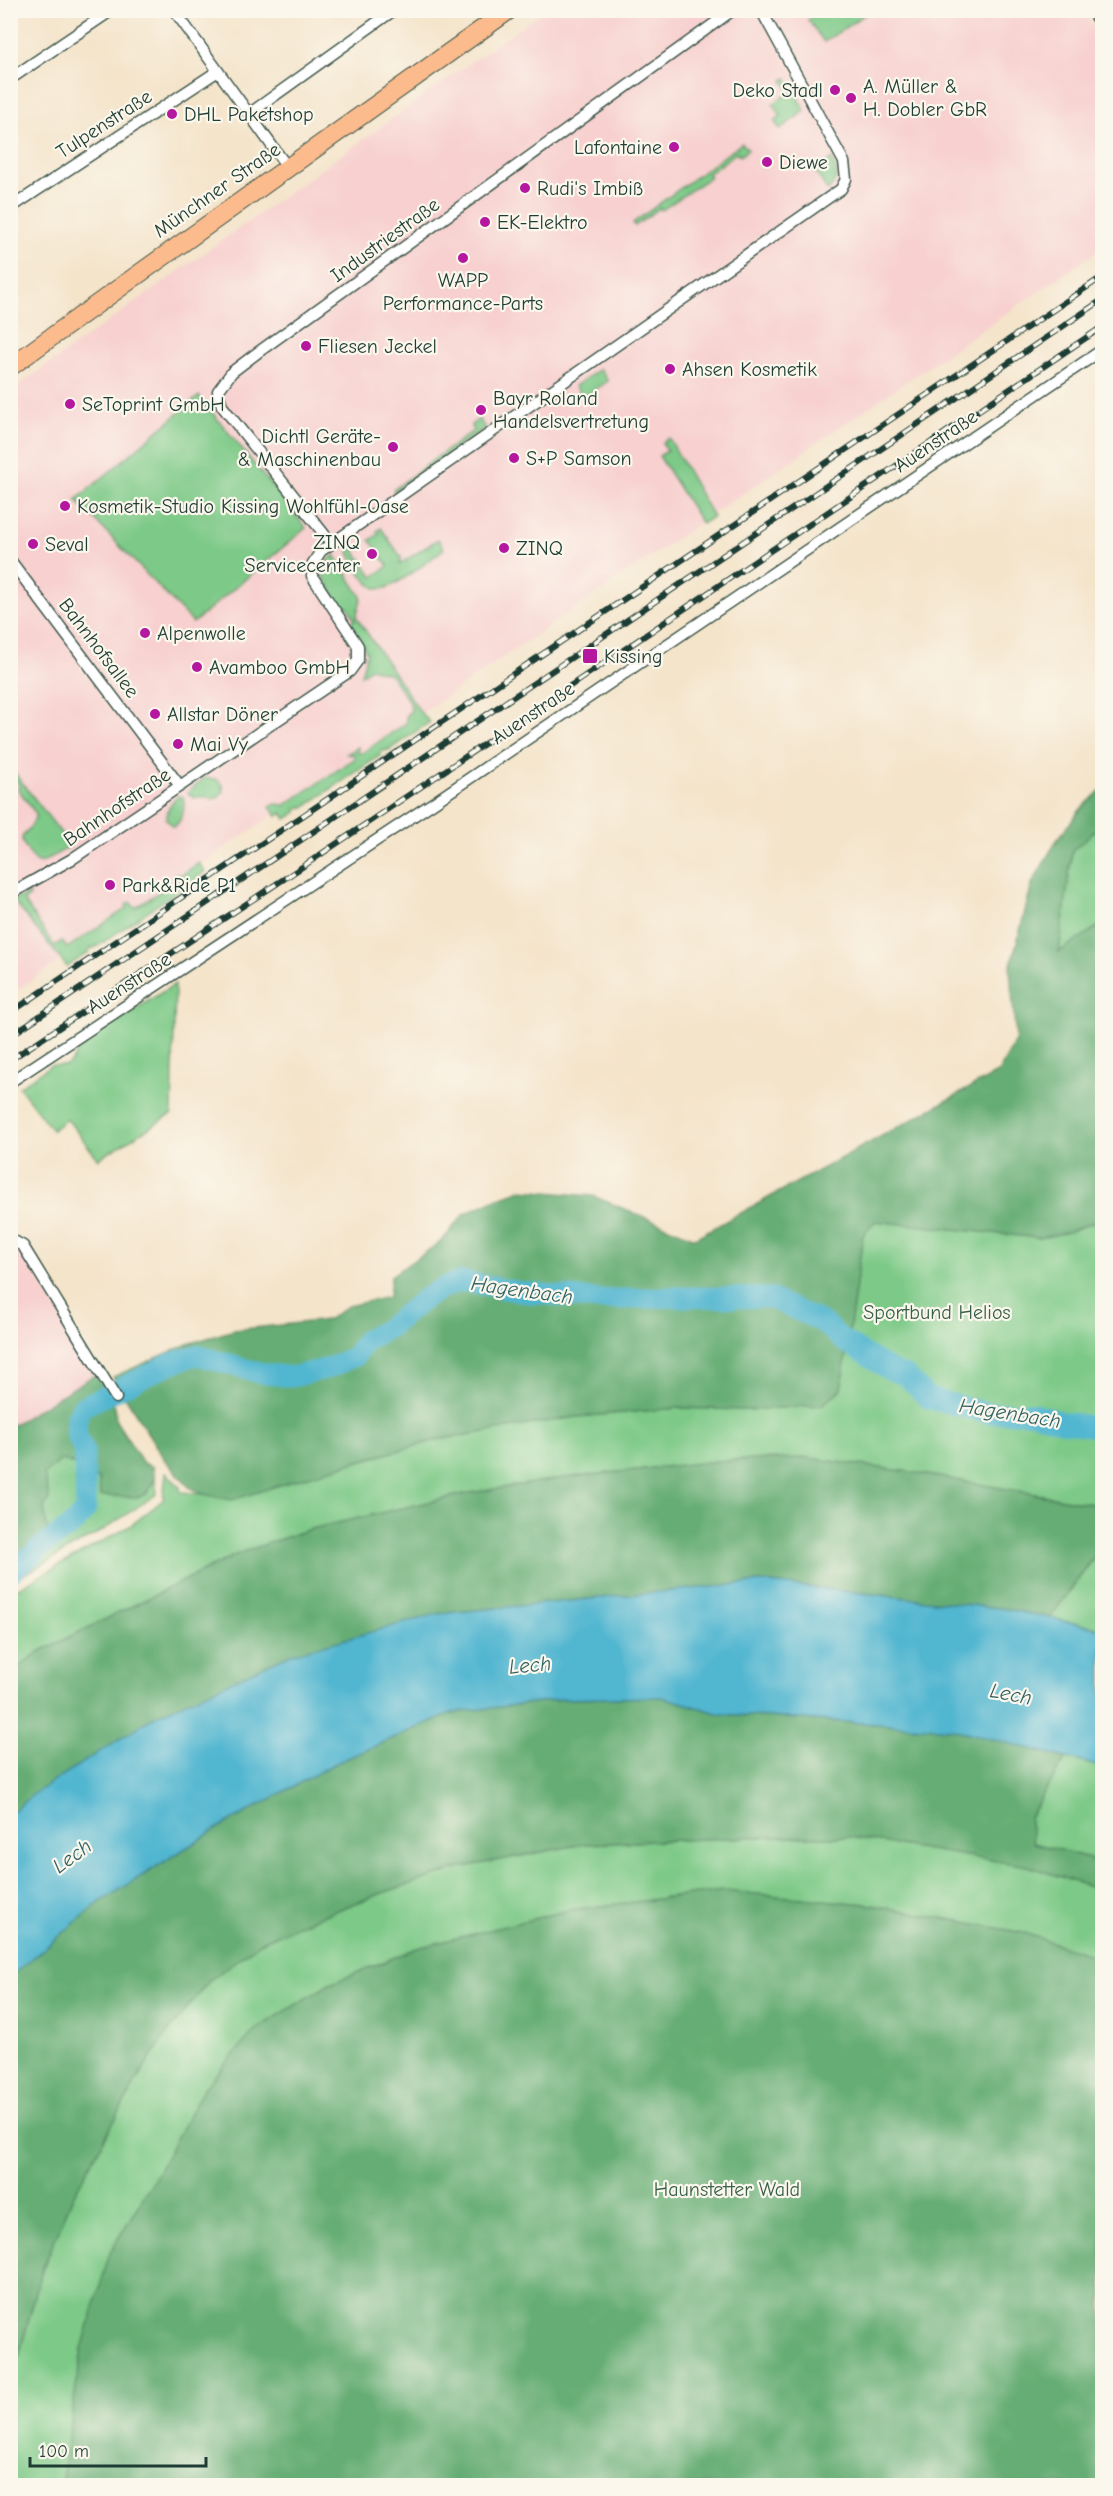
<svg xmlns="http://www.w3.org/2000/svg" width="1113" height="2496" font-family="'Comic Neue',sans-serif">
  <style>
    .built { fill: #f7d0cf }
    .green { fill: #7dc987; stroke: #4e835e; stroke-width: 1.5 }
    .forest { fill: #66ad74; stroke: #427554; stroke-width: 1.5 }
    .water { fill: #51b6d0; stroke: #387a82; stroke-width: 1.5 }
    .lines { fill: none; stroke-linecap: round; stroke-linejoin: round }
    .river { stroke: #51b6d0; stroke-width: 21 }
    .street-casing { stroke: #3f564a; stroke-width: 13 }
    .primary-casing { stroke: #3f564a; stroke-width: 20 }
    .street { stroke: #fff; stroke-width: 10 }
    .primary { stroke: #fbbb8d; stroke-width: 18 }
    .rail-casing { stroke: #1f3d34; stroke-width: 6 }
    .rail { stroke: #fbf7ec; stroke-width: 4; stroke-dasharray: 11; stroke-linecap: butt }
    .poi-dot { fill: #b5179e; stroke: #fbf7ec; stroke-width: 2 }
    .labels { text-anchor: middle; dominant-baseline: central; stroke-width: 4.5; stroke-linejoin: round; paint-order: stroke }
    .poi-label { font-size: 20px; fill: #1f3d34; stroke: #fbf7ec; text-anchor: start }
    .street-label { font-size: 20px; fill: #1f3d34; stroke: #fbf7ec }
    .park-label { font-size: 20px; fill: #366049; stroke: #fbf7ec }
    .water-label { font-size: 21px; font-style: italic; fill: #2e6163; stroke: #fbf7ec }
  </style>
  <rect width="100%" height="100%" fill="#fbf7ec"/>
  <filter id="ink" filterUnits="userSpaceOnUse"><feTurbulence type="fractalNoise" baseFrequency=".0167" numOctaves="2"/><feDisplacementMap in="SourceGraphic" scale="12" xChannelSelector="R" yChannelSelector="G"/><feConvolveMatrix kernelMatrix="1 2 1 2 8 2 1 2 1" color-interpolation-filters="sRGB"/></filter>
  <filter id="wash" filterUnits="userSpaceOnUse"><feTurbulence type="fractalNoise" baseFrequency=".008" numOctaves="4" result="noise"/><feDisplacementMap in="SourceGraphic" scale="24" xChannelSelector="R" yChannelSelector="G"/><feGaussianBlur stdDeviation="1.35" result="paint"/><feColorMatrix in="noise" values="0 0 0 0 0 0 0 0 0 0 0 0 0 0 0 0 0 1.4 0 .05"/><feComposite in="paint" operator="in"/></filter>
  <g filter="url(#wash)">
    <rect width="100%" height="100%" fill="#f4e4ca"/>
    <!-- built -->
    <path class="built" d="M543,11H1082L1102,40V248L11,994V391Z
      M10,1246L21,1251L96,1374L11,1426Z"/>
    <!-- green -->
    <path class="green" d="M820,11L821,13L825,10L870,11L824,42L808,20Z
      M787,78L805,111L780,129L774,121L781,116L773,104L790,92L783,80Z
      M742,143L748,150L740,156L737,152L708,174L710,177L662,210L660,208L635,226L633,223Z
      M832,159C838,171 838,181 828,191L814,170Z
      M600,369L608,381L583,398L575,386Z
      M199,396L306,528L193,623L76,500Z
      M479,419L485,428L394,492L393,490L474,430L471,425Z
      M669,438L713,517L702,524L659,456L667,451L662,443Z
      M381,528L401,557L400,564L438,539L444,549C432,558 392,591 379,589C367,588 354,564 349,553L351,545L373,577L388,566L370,540L379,534L377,531Z
      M335,555L361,596C362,604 356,609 357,618L421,713L430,722L389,750L382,751L381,755L306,806L297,809V812L286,819L282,813L277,816L270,807L274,804L285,805L354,759L355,755L347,754L358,747V753H362L405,724L407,714L411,711L410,703L390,674L371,668L361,675L367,653L351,622L355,619L347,606L342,609L323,576L325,563Z
      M11,768L71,846L41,863L35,861C8,827 30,842 36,814L18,789L19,785L11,773Z
      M204,778L216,779L223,785V793L217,798L194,797L187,793Z
      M178,796L183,797C186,807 182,821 174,827L166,819C167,809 170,803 178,796Z
      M1102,824V924L1059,953L1072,851Z
      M199,863L205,872L96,947L90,949L89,952L67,967L13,900L29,893L30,896L24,901L54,946L62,941L67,948L127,908L126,905L130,902L135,908L173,883L175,874L181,875Z
      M175,984L172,1114L98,1159L67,1119L52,1130L19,1087L51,1065L66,1066L72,1061L80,1044Z
      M1102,1214V1506L917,1473L809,1458L718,1461L564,1478L464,1494L307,1530L240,1553L39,1652L11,1673V1592L130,1526L163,1500L166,1472L179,1486L181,1492L203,1494L341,1466L441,1439L576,1417L678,1408L748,1410L822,1405L841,1389L863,1235L875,1221L1040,1238L1068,1232L1093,1222Z
      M61,1460L78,1465L82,1507L75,1519L51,1535L46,1524L44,1507L49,1499L44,1474Z
      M87,1472L99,1480L101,1496L146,1494L155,1479L157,1494L103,1530L11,1582V1576L87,1516L90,1488Z
      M1094,1558L1102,1560V1629L1050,1618Z
      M1066,1758L1102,1767V1872L1089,1858L1033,1843L1029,1817Z
      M753,1837H850L1028,1866L1093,1888L1102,1881V1959L1024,1933L866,1904L723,1891L569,1910L417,1948L328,1985L156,2176L110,2252L61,2485L11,2486V2385L42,2270L73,2196L139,2076L166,2034L210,1980L260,1943L308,1921L385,1892L463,1867L583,1844Z"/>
    <!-- forest -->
    <path class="forest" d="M1102,789V824L1072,851L1059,952L1102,924V1214L1093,1222L1068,1232L1040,1238L875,1221L863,1235L841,1389L822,1405L748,1410L678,1408L576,1417L441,1439L341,1466L232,1500L203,1494L189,1487L164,1459L113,1377L188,1344L234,1330L327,1320L348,1306L389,1297L391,1276L442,1241L464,1214L494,1200L521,1190L593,1196L695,1238L999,1072L1016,1039L1010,969L1032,884L1055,843L1080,810Z
      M96,1374L115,1407L116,1421L143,1463L153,1467L155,1479L146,1494L139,1497L100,1496L99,1480L78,1465L61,1460L44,1474L49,1499L44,1507L46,1524L51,1535L11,1569V1426Z
      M809,1458L917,1473L1102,1506V1560L1093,1558L1050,1618L1007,1609L761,1582L437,1614L35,1793L11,1813L10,1673L39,1652L240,1553L307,1530L464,1494L564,1478L718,1461Z
      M663,1697L720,1714L953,1729L1066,1758L1029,1817L1033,1843L1089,1858L1102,1872V1881L1093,1888L1028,1866L850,1837H753L583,1844L463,1867L385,1892L308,1921L260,1943L210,1980L166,2034L139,2076L73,2196L42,2270L11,2385V1976L100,1902L218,1828L334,1764L451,1713L563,1699Z
      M723,1891L866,1904L1024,1933L1102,1959V2485H61L82,2349L110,2252L156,2176L203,2089L256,2029L328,1985L417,1948L569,1910Z"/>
    <!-- water -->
    <path class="water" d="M761,1582L1007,1609L1102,1629V1767L953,1729L720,1714L663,1697L563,1699L451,1713L334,1764L218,1828L100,1902L11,1976V1813L35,1793L155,1716L291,1654L437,1614Z"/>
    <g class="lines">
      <!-- river -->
      <path class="river" d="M10,1573L44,1545L75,1523L86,1509L84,1451L77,1436L76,1420L82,1407L172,1363L197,1355L260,1373L292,1377L329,1368L355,1356L366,1340L387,1329L424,1299L442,1288L462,1281L521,1292L599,1300L670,1297L770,1298L822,1322L845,1342L890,1370L906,1376L928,1398L988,1413H1034L1062,1422L1096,1427L1102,1424"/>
    </g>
  </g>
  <g filter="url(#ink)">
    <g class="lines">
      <defs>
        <path id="street" d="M174,10L288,168
          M1091,10L1102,27
          M10,79L112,10
          M249,114L394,10
          M10,208L218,71
          M332,544L222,406L218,391L232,372L257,353L733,10
          M10,560L180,786
          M10,894L72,859L350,671L358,660V646L312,576L313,563L321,551L841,189L846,179L844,162L761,10
          M10,1082L436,801L1102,350
          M10,1239L23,1246L116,1398"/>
        <path id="primary" d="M10,367L129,281L509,10"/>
      </defs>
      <!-- street casing -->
      <use href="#street" class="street-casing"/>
      <!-- primary casing -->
      <use href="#primary" class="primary-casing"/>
      <!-- street -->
      <use href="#street" class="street"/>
      <!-- primary -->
      <use href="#primary" class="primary"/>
      <defs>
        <path id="rail" d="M10,1013L1102,277
          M10,1036L1102,300
          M10,1060L302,867L1102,327"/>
      </defs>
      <!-- rail casing -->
      <use href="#rail" class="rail-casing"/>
      <!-- rail -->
      <use href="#rail" class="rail"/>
    </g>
  </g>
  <!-- markers -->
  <g class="poi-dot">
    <circle cx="835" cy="90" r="6"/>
    <circle cx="851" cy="98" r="6"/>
    <circle cx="172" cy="114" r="6"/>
    <circle cx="674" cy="147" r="6"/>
    <circle cx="767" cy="162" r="6"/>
    <circle cx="525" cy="188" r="6"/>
    <circle cx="485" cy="222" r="6"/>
    <circle cx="463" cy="258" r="6"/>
    <circle cx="306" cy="346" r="6"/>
    <circle cx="670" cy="369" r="6"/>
    <circle cx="70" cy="404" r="6"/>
    <circle cx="481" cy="410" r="6"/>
    <circle cx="393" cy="447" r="6"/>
    <circle cx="514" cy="458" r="6"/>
    <circle cx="65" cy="506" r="6"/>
    <circle cx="33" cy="544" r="6"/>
    <circle cx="504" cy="548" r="6"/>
    <circle cx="372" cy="554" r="6"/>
    <circle cx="145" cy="633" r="6"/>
    <rect x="582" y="648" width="16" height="16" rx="3"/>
    <circle cx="197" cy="667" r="6"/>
    <circle cx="155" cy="714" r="6"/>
    <circle cx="178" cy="744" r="6"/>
    <circle cx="110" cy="885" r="6"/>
  </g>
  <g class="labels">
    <!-- poi labels -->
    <g class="poi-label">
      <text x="863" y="86">A. Müller &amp;<tspan x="863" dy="23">H. Dobler GbR</tspan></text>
      <text x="823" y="90" text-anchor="end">Deko Stadl</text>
      <text x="184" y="114">DHL Paketshop</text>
      <text x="662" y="147" text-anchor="end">Lafontaine</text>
      <text x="779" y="162">Diewe</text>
      <text x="537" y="188">Rudi's Imbiß</text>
      <text x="497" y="222">EK-Elektro</text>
      <text x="463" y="280" text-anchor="middle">WAPP<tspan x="463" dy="23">Performance-Parts</tspan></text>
      <text x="318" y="346">Fliesen Jeckel</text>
      <text x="682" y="369">Ahsen Kosmetik</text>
      <text x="493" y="398">Bayr Roland<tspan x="493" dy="23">Handelsvertretung</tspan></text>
      <text x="82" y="404">SeToprint GmbH</text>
      <text x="381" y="436" text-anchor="end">Dichtl Geräte-<tspan x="381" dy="23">&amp; Maschinenbau</tspan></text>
      <text x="526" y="458">S+P Samson</text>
      <text x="77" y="506">Kosmetik-Studio Kissing Wohlfühl-Oase</text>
      <text x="360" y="542" text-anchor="end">ZINQ<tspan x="360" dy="23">Servicecenter</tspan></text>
      <text x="45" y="544">Seval</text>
      <text x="516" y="548">ZINQ</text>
      <text x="157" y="633">Alpenwolle</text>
      <text x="604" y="656">Kissing</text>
      <text x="209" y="667">Avamboo GmbH</text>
      <text x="167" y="714">Allstar Döner</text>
      <text x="190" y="744">Mai Vy</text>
      <text x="122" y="885">Park&amp;Ride P1</text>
    </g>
    <!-- street labels -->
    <g class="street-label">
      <text transform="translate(104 124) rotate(-33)">Tulpenstraße</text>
      <text transform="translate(217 190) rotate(-35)">Münchner Straße</text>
      <text transform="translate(385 240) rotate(-36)">Industriestraße</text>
      <text transform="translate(936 441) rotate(-34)">Auenstraße</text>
      <text transform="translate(99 648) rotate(53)">Bahnhofsallee</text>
      <text transform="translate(533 713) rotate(-34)">Auenstraße</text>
      <text transform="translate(117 807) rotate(-34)">Bahnhofstraße</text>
      <text transform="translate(129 983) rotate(-33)">Auenstraße</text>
    </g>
    <!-- park labels -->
    <g class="park-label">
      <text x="937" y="1312">Sportbund Helios</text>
      <text x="727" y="2189">Haunstetter Wald</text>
    </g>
    <!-- water labels -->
    <g class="water-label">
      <text transform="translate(522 1290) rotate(8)">Hagenbach</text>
      <text transform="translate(1010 1413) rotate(9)">Hagenbach</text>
      <text transform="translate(530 1665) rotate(-5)">Lech</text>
      <text transform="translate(1011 1694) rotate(11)">Lech</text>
      <text transform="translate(72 1856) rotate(-36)">Lech</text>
    </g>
  </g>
  <!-- margin -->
  <rect width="1113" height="2496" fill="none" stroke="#fbf7ec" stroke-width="36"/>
  <!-- scale -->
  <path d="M30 2457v9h176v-9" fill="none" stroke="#1f3d34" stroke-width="3"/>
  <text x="39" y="2457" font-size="18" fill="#1f3d34" stroke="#fbf7ec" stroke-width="4.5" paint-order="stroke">100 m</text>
</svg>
